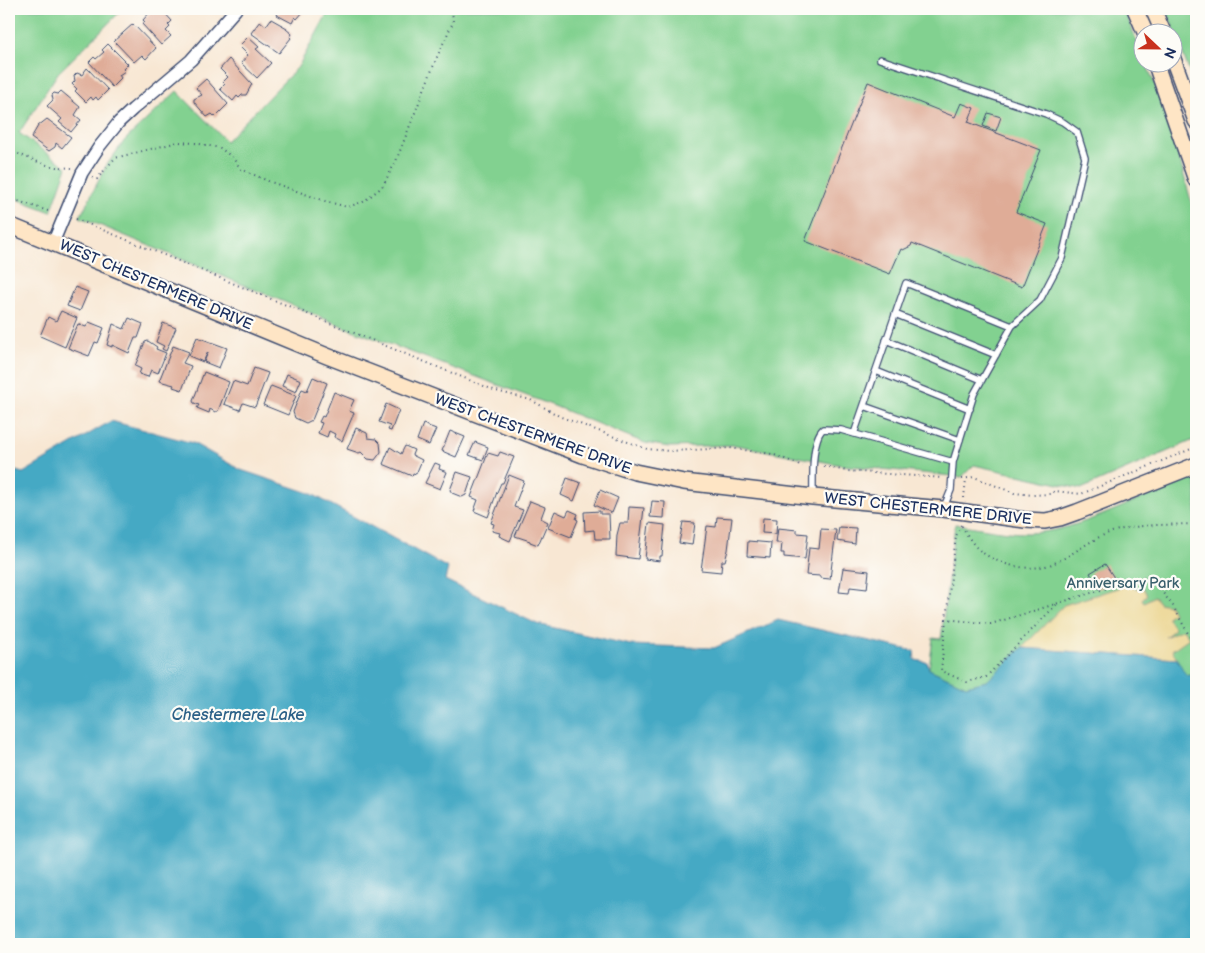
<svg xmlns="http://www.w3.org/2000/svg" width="1205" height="953" font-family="'Balsamiq Sans',sans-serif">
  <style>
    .green { fill: #82d190; stroke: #4e8077 }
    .sand { fill: #eeda9e; stroke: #84847e }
    .water { fill: #44a9c4; stroke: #306c91 }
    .building { fill: #dfac97 }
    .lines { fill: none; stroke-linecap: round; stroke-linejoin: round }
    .lane-casing { stroke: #3c4b70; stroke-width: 8 }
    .street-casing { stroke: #3c4b70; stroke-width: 14 }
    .secondary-casing { stroke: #3c4b70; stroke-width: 18 }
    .path { stroke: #3c4b70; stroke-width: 2; stroke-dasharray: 1 4; stroke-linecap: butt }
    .lane { stroke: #fff; stroke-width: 5.5 }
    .street { stroke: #fff; stroke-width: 11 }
    .secondary { stroke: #fee5c5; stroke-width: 15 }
    .labels { text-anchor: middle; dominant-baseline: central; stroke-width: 4.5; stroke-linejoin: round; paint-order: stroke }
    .street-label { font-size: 15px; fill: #1b2f5e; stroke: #fdfcf7 }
    .park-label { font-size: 15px; fill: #3a606d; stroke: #fdfcf7 }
    .water-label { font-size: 16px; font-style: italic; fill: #2b6087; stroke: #fdfcf7 }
  </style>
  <rect width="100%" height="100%" fill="#fdfcf7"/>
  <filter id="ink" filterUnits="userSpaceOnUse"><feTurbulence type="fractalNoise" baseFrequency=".02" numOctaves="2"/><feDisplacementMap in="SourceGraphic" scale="10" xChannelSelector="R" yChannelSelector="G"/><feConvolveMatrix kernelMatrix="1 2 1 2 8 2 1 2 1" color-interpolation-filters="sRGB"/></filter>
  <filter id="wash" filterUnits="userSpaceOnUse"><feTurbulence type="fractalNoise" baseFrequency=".0096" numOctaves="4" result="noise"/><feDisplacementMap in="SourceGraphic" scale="20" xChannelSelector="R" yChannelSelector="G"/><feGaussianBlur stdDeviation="1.12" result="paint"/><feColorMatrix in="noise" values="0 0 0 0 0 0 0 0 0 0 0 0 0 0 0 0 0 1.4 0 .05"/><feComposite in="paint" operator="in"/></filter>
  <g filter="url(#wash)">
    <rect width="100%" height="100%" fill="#f8e7d3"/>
    <!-- green -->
    <path class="green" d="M9,9H123L58,73L19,133L67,167L51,212L9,196Z
      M330,9H1124L1142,54V62L1146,63L1158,92L1178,154L1196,219V439L1081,489L974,465L962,477L841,465L736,445L669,447L645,443L554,406L347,328L80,217L106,166L125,140L177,91L226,141L298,67Z
      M1166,9H1196V89Z
      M1196,476V676L1022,648L987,681L966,686L929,669L933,638L941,639L955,524C978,527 1004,533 1027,533C1080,533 1145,493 1196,476Z"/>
    <!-- sand -->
    <path class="sand" d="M1130,584L1136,589L1142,586L1147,595L1142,599L1144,602L1154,596L1159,603L1169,605L1173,613L1167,617L1175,629L1165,637L1183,629L1189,638L1172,650L1177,659L1022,648L1064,605Z"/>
    <!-- water -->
    <path class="water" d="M111,421L193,443L241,470L310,493L448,568L445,580L537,624L631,645L714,648L778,620L914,651L915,660L927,662L929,669L966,686L987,681L1022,648L1177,659L1186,675L1196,676V944H9V469L23,473Z"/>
    <g id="blocks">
      <!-- building -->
      <path class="building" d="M157,9H161L172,21L168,25L170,27L166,31L171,36L161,45L142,24L145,22L143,20L152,10L154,12Z
        M280,9H303L304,11L297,19L295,17L292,23L277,15Z
        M271,19L287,28L286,29L292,34L290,37L291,38L279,53L251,33L260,21L266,26Z
        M133,24L156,48L146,59L142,55L134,62L114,41Z
        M248,37L259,47L256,49L271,63L257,78L241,63L248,55L239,46Z
        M108,44L128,64L123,69L125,71L119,75L121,78L112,87L89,62L94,57L96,59L104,52L102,50Z
        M229,59L252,84L246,95H242L239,98L237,96L233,101L220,89L225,84L223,82L228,77L220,69Z
        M87,68L108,90L98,100L96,97L93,100L91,97L86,102L75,91L77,89L72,84L75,81L74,76L77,73L82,75Z
        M206,79L228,104L215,117L212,114L207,117L194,102V99L202,95L196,88Z
        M868,82L955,117L961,103L974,108L968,122L1041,150L1016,212L1047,224L1022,287L912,243L911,246L903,250L901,249L890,274L805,241Z
        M61,91L80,107L75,115L81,120L71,132L59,122L62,119L47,106L53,100L52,95L54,93L58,94Z
        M988,113L1001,117L996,131L983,126Z
        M47,119L71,137L62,148L56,143L55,147L49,151L31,138L38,126Z
        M75,287L88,292L80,311L67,306Z
        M61,311L77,318L65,347L40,336L48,317L56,321Z
        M129,318L143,324L138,338H135L129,353L112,345V347L107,345L113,324L124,329Z
        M89,322L104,328L98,343L95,342L89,356L68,348L78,324L86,327Z
        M163,323L176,328L166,351L162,349L164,346L156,342Z
        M197,337L227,348L219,368L204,362L208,352L203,362L189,356Z
        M148,341L157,347L156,349L166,353L158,373L151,370L148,377L139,374L141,369L135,366L145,342Z
        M173,346L189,352L183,363L191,366L182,390L173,387L174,385L159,381Z
        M254,368L268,373L255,407L243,403L240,410L224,404L233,381L247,386Z
        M204,372L229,382L218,411L215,412L210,409L209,413L197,408L199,405L194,403L193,401Z
        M287,374L301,380L296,392L282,386Z
        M313,377L327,383L312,420L306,423L295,418L293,412L302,389L307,391Z
        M271,386L296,396L288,415L263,405Z
        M334,392L354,400L349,411L354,413L342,441L334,437L335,434L329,431L327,437L318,433L322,423L319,422L322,416L324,417Z
        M386,404L399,410L391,431L388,430L390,426L379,422Z
        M423,424L436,429L429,445L417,440Z
        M356,428L367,433L368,438L376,439L380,443L381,452L375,460L368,459L361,452L359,453L347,449Z
        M450,431L465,437L456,457L442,451Z
        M475,442L488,447L483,460L469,455Z
        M405,446L414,450L412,455L422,460L416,474L413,473L412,476L383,464L390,447L401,454Z
        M500,452L514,457L503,483H501L497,492L488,517L474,511L478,500L471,497L488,453L498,456Z
        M435,463L440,465L439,469L447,472L440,489L425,483Z
        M457,472L472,477L466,495L462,497L452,493L450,490Z
        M509,475L524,481L514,507L523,510L510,541L499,536L500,533L492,531L494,524L491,523Z
        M567,478L581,483L574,501L561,495Z
        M600,490L618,498L612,513L594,505Z
        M530,501L545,507L541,518H540L548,522L538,545L530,542V541L515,536Z
        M652,501L665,502L664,518L650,517Z
        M629,507L644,508L638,559L616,556L617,535L620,523H628Z
        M569,510L578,514L576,519L578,520L571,537L548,528L555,511L566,516Z
        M600,511V514H609L610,539H595L594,530L585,531L584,512Z
        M717,517L732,518L728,550L725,561H722L721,572L701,570L707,526L716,527Z
        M763,518L777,519L776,534L762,533Z
        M683,522L695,523L692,545L679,543Z
        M649,523L665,525L662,556H660V561L645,559Z
        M839,527L856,528L855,544L837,541Z
        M778,528L797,530V533L808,534L805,559L784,557V553H781L782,543H776Z
        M821,529L836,530L830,579L820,578V576L806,575L809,548L819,549Z
        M748,541L771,543L770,558L747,556Z
        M1105,564L1115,579L1099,589L1090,573Z
        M843,568L869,571L867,589L850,587L849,593L839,592Z"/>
    </g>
  </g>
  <g filter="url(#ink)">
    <use href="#blocks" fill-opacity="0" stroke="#3c4b70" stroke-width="1"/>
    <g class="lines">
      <defs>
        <path id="lane" d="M880,59L1046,114L1063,122L1077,132L1085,158L1062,258L1040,300L1012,326
          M895,314L996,355
          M886,340L982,380
          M876,371L970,409
          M864,406L960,440
          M854,434L906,283L1012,326L974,394L953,462L951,490L944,507
          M813,497C813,481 811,440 823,429L841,430L953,462"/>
        <path id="street" d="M53,243L82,173L99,147L119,122L133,109L191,60L236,9"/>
        <path id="secondary" d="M1135,9L1145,32
          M1153,9L1163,32
          M1172,56L1196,121
          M1155,62L1196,180
          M9,225L327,356L583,455L635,472L684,482L813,497L943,509L1025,520L1045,521L1060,518L1077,512L1196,465"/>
      </defs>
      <!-- lane casing -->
      <use href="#lane" class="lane-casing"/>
      <!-- street casing -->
      <use href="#street" class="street-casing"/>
      <!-- secondary casing -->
      <use href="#secondary" class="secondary-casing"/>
      <!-- path -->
      <path class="path" d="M9,150L43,164L56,167L72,168
        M92,177L97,179L115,158L178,142L195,143L220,148L232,157L241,169L268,181L325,201L347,207L363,202L382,187L396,161L437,57L453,22L452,9
        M9,198L51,212
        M76,219L496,391L531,400L561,417L647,449L669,451L730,448L772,454L803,466
        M824,466L847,471L943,478
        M962,479L974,477L1014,493L1033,495L1050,494L1055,491L1081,494L1196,447
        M964,498L966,479
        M961,525L956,536L946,619L991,624L1149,575L1173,606L1196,648
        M962,526C966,533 971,542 977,548C995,565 1029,573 1052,564C1072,556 1089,540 1109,533C1132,524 1167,525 1192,524L1196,522
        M946,619L941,671L967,682L986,677L1057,604"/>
      <!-- lane -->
      <use href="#lane" class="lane"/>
      <!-- street -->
      <use href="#street" class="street"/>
      <!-- secondary -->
      <use href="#secondary" class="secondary"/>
    </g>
  </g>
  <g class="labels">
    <!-- street labels -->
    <g class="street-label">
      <text transform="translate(156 285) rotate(23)">WEST CHESTERMERE DRIVE</text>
      <text transform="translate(533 434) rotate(20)">WEST CHESTERMERE DRIVE</text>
      <text transform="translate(928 509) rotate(6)">WEST CHESTERMERE DRIVE</text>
    </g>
    <!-- park labels -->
    <g class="park-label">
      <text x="1123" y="583">Anniversary Park</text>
    </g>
    <!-- water labels -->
    <g class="water-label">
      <text x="238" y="715">Chestermere Lake</text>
    </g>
  </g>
  <!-- margin -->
  <rect width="1205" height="953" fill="none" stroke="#fdfcf7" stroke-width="30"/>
  <!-- north arrow -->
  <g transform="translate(1158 48) rotate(112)"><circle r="24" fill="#fdfcf7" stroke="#a3aaba"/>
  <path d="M0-4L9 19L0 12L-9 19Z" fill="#c8321e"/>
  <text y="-8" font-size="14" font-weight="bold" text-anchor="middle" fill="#1b2f5e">N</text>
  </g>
</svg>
